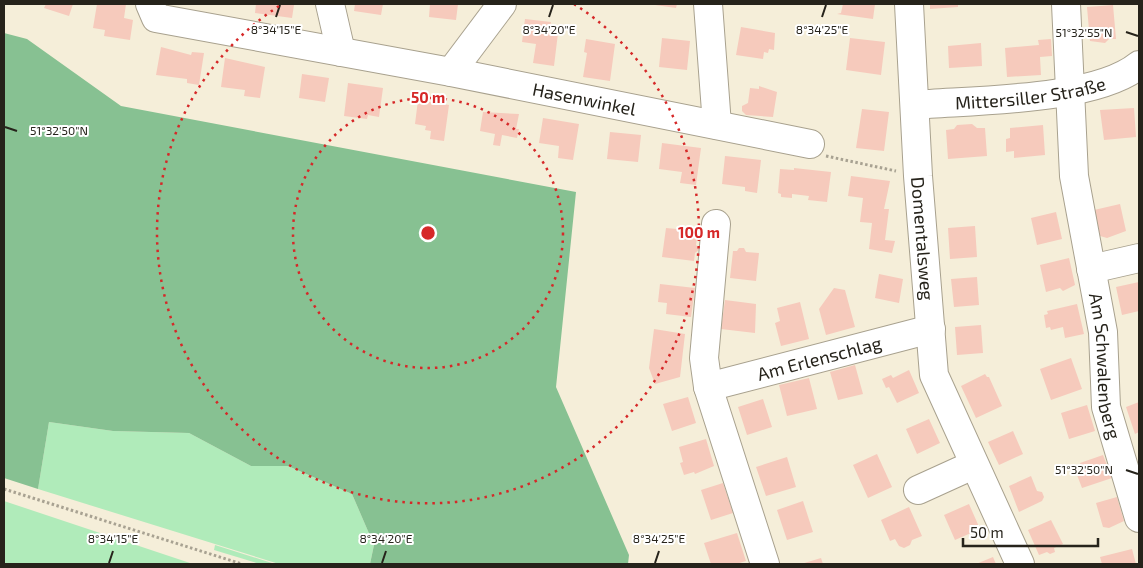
<svg xmlns="http://www.w3.org/2000/svg" width="1143" height="568" font-family="'Exo 2',sans-serif">
  <style>
    .green { fill: #b0ebba }
    .forest { fill: #87c192 }
    .building { fill: #f6cabc }
    .lines { fill: none; stroke-linecap: round; stroke-linejoin: round }
    .minor-casing { stroke: #a8a18e; stroke-width: 30 }
    .path { stroke: #a8a292; stroke-width: 3; stroke-dasharray: 2.5 2.5; stroke-linecap: butt }
    .minor { stroke: #fff; stroke-width: 28 }
    .ticks { fill: none; stroke: #26231b; stroke-width: 2 }
    .ring { fill: none; stroke: #d62828; stroke-width: 2.5; stroke-dasharray: 2.5 5 }
    .labels { text-anchor: middle; dominant-baseline: central; stroke-width: 4; stroke-linejoin: round; paint-order: stroke }
    .street-label { font-size: 18px; fill: #26231b; stroke: #fff }
    .ticks-label { font-size: 12px; text-anchor: middle; fill: #26231b; stroke: #fff; stroke-width: 4; stroke-linejoin: round; paint-order: stroke }
    .centre { fill: #d62828; stroke: #fff; stroke-width: 2.5 }
    .ring-label { font-size: 15px; text-anchor: middle; font-weight: bold; fill: #d62828; stroke: #fff; stroke-width: 4; stroke-linejoin: round; paint-order: stroke }
  </style>
  <rect width="100%" height="100%" fill="#f5eed9"/>
  <!-- green -->
  <path class="green" d="M49,422L113,431L189,433L251,466H288L352,494L374,545L370,564H279L38,489Z
    M4,501L193,564H4Z
    M215,545L275,564H260L214,550Z"/>
  <!-- forest -->
  <path class="forest" d="M4,33L27,39L121,106L576,192L556,387L629,555L628,564H370L374,545L352,494L288,466H251L189,433L113,431L49,422L38,489L4,478Z"/>
  <!-- building -->
  <path class="building" d="M46,4H73L69,16L44,8Z
    M97,4H126L124,18L133,20L130,40L104,36L105,30L93,28Z
    M256,4L294,5L292,18L255,13Z
    M355,4H383L381,15L354,11Z
    M430,4H458L456,20L429,17Z
    M648,4H677L676,8Z
    M843,4H875L873,19L837,14L841,13Z
    M930,4H958V7L930,9Z
    M1113,5L1116,39H1109L1105,43L1090,41L1087,7Z
    M525,19L551,22L549,32L558,33L554,66L533,63L536,44L522,42Z
    M741,27L775,33L774,50L769,49L768,53L764,52L763,59L736,55Z
    M662,38L690,41L687,70L659,67Z
    M850,38L885,42L881,75L846,70Z
    M586,39L615,44L610,81L583,77L587,53L584,52Z
    M1051,39L1052,56L1040,57L1041,75L1007,77L1005,48L1039,45L1038,40Z
    M981,43L982,66L949,68L948,46Z
    M161,47L191,55L192,52L204,53L199,85L187,83V79L156,75Z
    M225,58L265,67L260,98L244,96L245,90L221,87Z
    M302,74L329,78L325,102L299,98Z
    M348,83L383,88L379,117L368,115L367,119L344,116Z
    M759,86L777,92L773,117L746,115L742,111V106L748,103L750,88L759,89Z
    M418,100L449,105L444,141L430,139L431,131L425,130L426,126L415,124Z
    M1134,108L1136,137L1104,140L1100,110Z
    M862,109L889,112L884,151L856,148Z
    M483,112L519,114L516,129H519L517,138L502,135L500,146L493,145L495,134L480,131Z
    M543,118L579,124L573,160L558,158L559,146L539,143Z
    M972,124L977,128H985L987,156L948,159L946,130L954,129L957,125Z
    M1043,125L1045,155L1014,158V151L1006,152V139L1010,138V128Z
    M610,132L641,135L638,162L607,159Z
    M662,143L701,148L696,185L680,183L682,172L659,169Z
    M725,156L761,160L757,193L745,191V187L722,184Z
    M794,168L831,172L827,202L808,200L809,196L792,194V198L781,197V194L778,193L780,169L794,170Z
    M851,176L890,181L884,209H889L885,240L895,241L892,253L869,249L872,223L860,222L863,198L848,196Z
    M1120,204L1126,231L1107,238L1100,236L1094,210Z
    M1056,212L1062,239L1037,245L1031,218Z
    M975,226L977,257L950,259L948,228Z
    M666,228L698,231L696,245L700,249L695,253L694,261L662,257Z
    M739,248H744L746,252L759,253L756,281L730,278L733,251H737Z
    M1069,258L1075,285L1063,291L1060,288L1046,292L1040,265Z
    M879,274L903,279L899,303L875,298Z
    M977,277L979,305L954,307L951,279Z
    M1139,282V311L1122,315L1116,287Z
    M660,284L695,288L691,317L666,314L667,303L658,302Z
    M834,288L845,290L855,327L826,335L819,309Z
    M725,300L756,304L755,333L721,329Z
    M800,302L809,339L781,346L775,323L780,321L777,308Z
    M1077,304L1084,334L1065,338L1063,327L1051,330L1050,327L1046,328L1044,315L1048,314L1047,311Z
    M981,325L983,353L957,355L955,327Z
    M654,329L685,334L680,377L655,384L649,368Z
    M1071,358L1082,389L1051,400L1040,369Z
    M855,365L863,394L838,400L830,372Z
    M909,370L919,393L897,403L889,387L886,388L882,379L891,375L893,378Z
    M985,374L987,377H989L1002,406L976,418L961,386Z
    M809,378L817,409L787,416L779,385Z
    M688,397L696,423L672,431L663,404Z
    M763,399L772,427L747,435L738,407Z
    M1139,402V432L1135,434L1126,407Z
    M1087,405L1095,431L1069,439L1061,413Z
    M929,419L940,443L917,454L906,429Z
    M1013,431L1023,454L999,465L988,442Z
    M706,439L714,466L695,474L694,472L684,475L680,463L683,462L679,447Z
    M877,454L892,487L868,498L853,465Z
    M1103,455L1112,478L1082,488L1077,475L1084,473L1080,463Z
    M787,457L796,487L766,496L756,467Z
    M1031,476L1037,491L1042,492L1044,497L1042,501L1019,512L1009,486Z
    M723,483L733,513L711,520L701,490Z
    M1117,497L1124,521L1109,528L1103,527L1096,503Z
    M803,501L813,532L787,540L777,510Z
    M969,504L980,529L955,540L944,515Z
    M909,507L922,536L912,540L910,545L904,548L899,546L895,539L890,541L881,520Z
    M1051,520L1063,544L1054,548L1055,552L1050,554L1047,552L1039,555L1028,530Z
    M737,533L746,561L736,564H711L704,543Z
    M1132,549L1136,564H1102L1100,557Z
    M993,557L996,564H976Z
    M821,558L823,564H801Z"/>
  <g class="lines">
    <defs>
      <g id="minor">
        <path d="M150,4L156,18L451,72L502,4"/>
        <path d="M330,4L341,52"/>
        <path d="M708,4L717,125"/>
        <path id="s1" d="M909,4L918,176L934,375L1020,564"/>
        <path id="s2" d="M1066,4L1074,176L1103,332L1106,407L1139,518"/>
        <path id="s3" d="M451,72L810,144"/>
        <path id="s4" d="M915,105C974,100 1095,101 1139,65"/>
        <path d="M716,224L704,358L708,387L765,564"/>
        <path d="M1091,269L1139,258"/>
        <path id="s5" d="M708,387L931,329"/>
        <path d="M918,490L973,465"/>
      </g>
    </defs>
    <!-- minor casing -->
    <use href="#minor" class="minor-casing"/>
    <!-- path -->
    <path class="path" d="M826,156L896,171
      M4,489L242,564"/>
    <!-- minor -->
    <use href="#minor" class="minor"/>
  </g>
  <!-- ticks -->
  <path class="ticks" d="M276,17L280,5M549,17L553,5M822,17L826,5M1126,32L1138,36M5,127L17,131M1126,470L1138,474M109,563L113,551M382,563L386,551M655,563L659,551"/>
  <!-- distance rings -->
  <g class="ring">
    <circle cx="428" cy="233" r="135"/>
    <path d="M574 4A271 271 0 1 1 282 4"/>
  </g>
  <g class="labels">
    <!-- street labels -->
    <g class="street-label">
      <text stroke="none"><textPath href="#s4" startOffset="116">Mittersiller Straße</textPath></text>
      <text stroke="none"><textPath href="#s3" startOffset="136">Hasenwinkel</textPath></text>
      <text stroke="none"><textPath href="#s1" startOffset="235">Domentalsweg</textPath></text>
      <text stroke="none"><textPath href="#s5" startOffset="115">Am Erlenschlag</textPath></text>
      <text stroke="none"><textPath href="#s2" startOffset="365">Am Schwalenberg</textPath></text>
    </g>
  </g>
  <g class="ticks-label">
    <text x="276" y="34">8°34'15"E</text>
    <text x="549" y="34">8°34'20"E</text>
    <text x="822" y="34">8°34'25"E</text>
    <text x="1084" y="37">51°32'55"N</text>
    <text x="59" y="135">51°32'50"N</text>
    <text x="1084" y="474">51°32'50"N</text>
    <text x="113" y="543">8°34'15"E</text>
    <text x="386" y="543">8°34'20"E</text>
    <text x="659" y="543">8°34'25"E</text>
  </g>
  <circle cx="428" cy="233" r="8" class="centre"/>
  <g class="ring-label">
    <text x="428" y="103">50 m</text>
    <text x="699" y="238">100 m</text>
  </g>
  <!-- border -->
  <rect width="1143" height="568" fill="none" stroke="#26231b" stroke-width="10"/>
  <!-- scale -->
  <path d="M963 538v8h135v-8" fill="none" stroke="#26231b" stroke-width="2.5"/>
  <text x="970" y="538" font-size="15" fill="#26231b" stroke="#ffffff" stroke-width="4" paint-order="stroke">50 m</text>
</svg>
